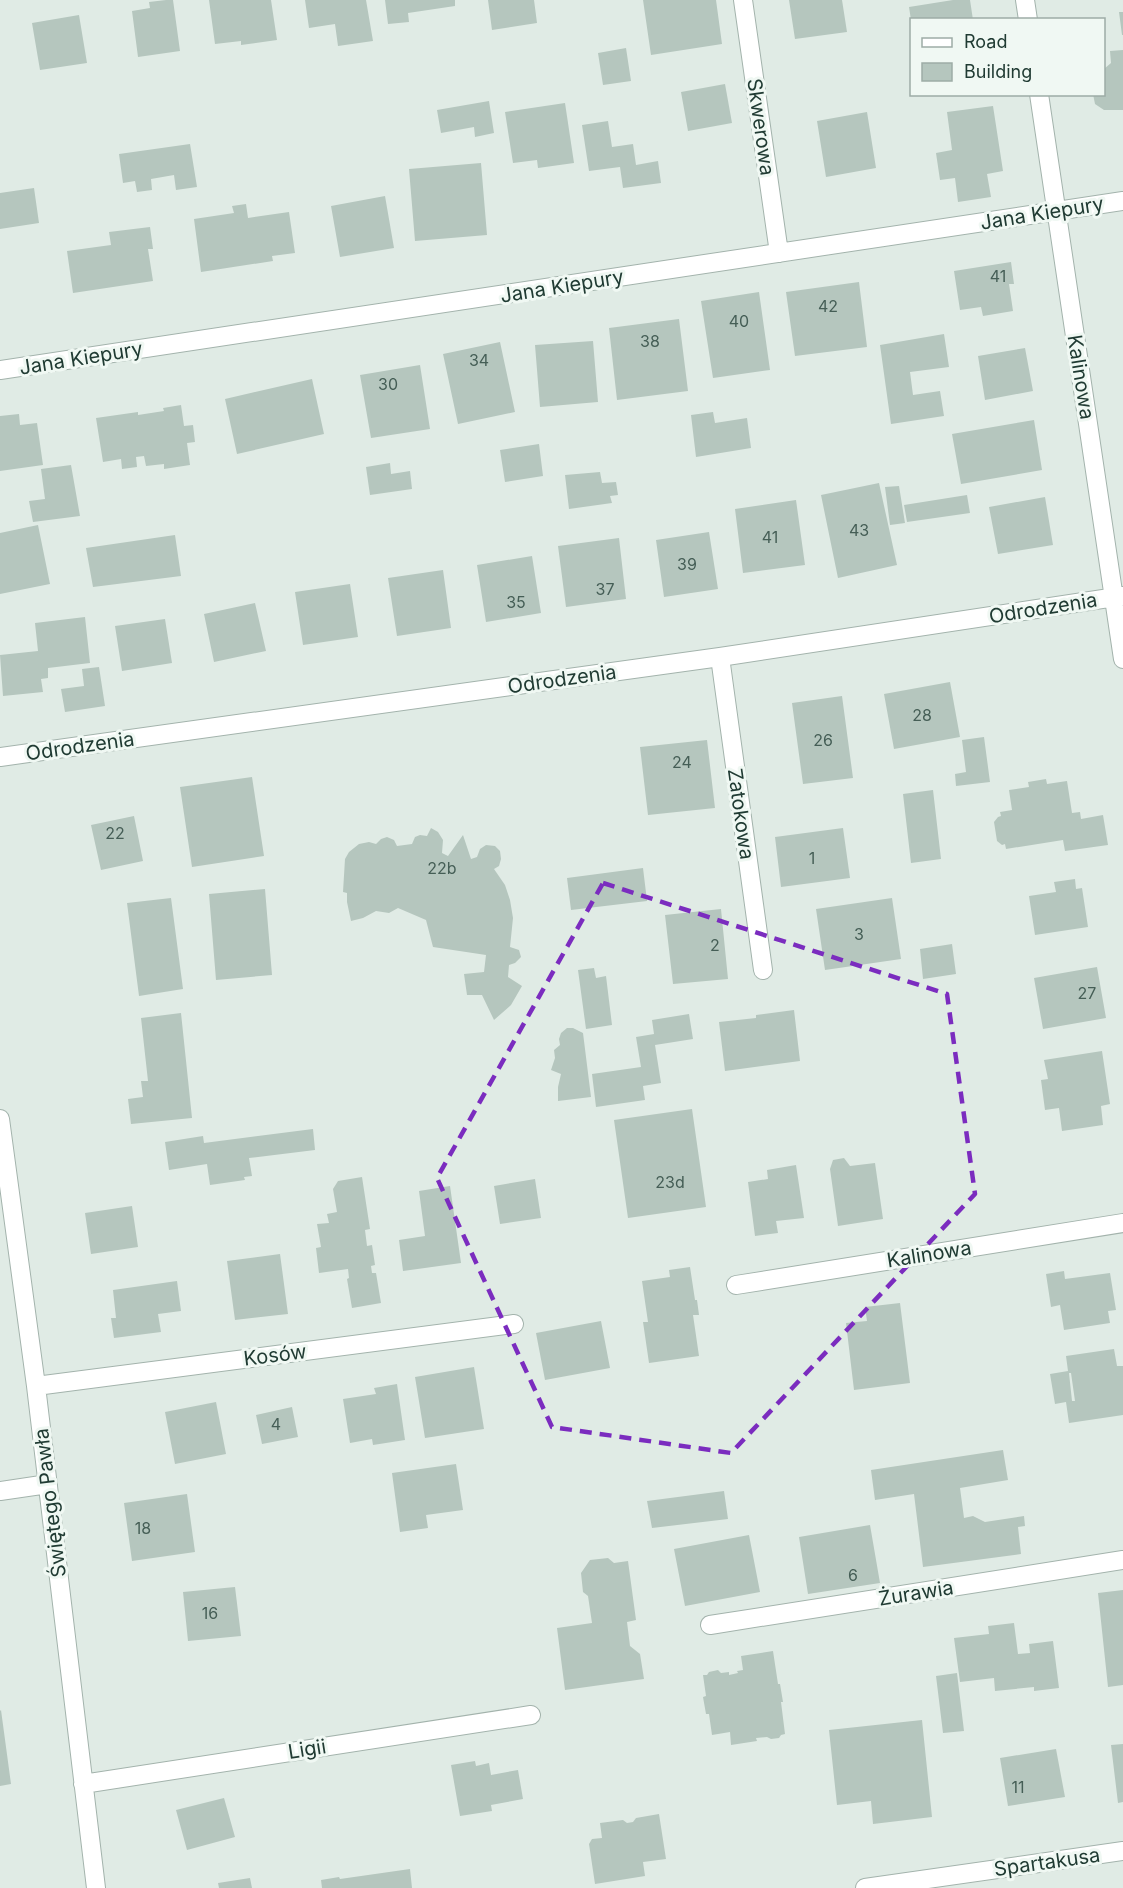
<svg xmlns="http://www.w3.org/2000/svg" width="1123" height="1888" font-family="Inter,sans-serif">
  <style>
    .building { fill: #b5c6be; fill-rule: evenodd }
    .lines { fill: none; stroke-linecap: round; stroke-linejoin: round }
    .minor-casing { stroke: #a3b3ac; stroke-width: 20 }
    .minor { stroke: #fff; stroke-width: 18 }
    .marked { fill: none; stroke: #7b2cbf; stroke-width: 4.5; stroke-dasharray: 12 8; stroke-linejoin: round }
    .labels { text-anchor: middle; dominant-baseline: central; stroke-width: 6; stroke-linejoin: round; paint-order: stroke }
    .number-label { font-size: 16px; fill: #455e56 }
    .street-label { font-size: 20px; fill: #203b33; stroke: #f0f8f3 }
  </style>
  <rect width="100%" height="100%" fill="#e0ebe5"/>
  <!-- building -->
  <path class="building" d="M166,0H173L180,51L138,57L132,11L150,8L149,2Z
    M209,0H271L277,40L241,45V41L215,44Z
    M305,0H366L373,41L338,46L335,24L309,28Z
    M385,0H455V6L408,13L409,22L388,24Z
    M488,0H534L537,23L492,30Z
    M643,0H716L722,44L651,55Z
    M789,0H842L847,32L795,39Z
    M953,0H970L973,20H911L909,7Z
    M1119,12H1123V35H1122Z
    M79,15L87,63L40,70L32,23Z
    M626,48L631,81L603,85L598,53Z
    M1123,50V110H1104L1095,104L1093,94H1104V69L1111,63L1110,51Z
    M725,84L732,123L688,131L681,92Z
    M489,101L494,133L475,137L474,127L441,133L437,110Z
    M565,103L574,163L538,168L537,160L513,163L505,112Z
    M993,106L1003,171L987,174L991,197L958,202L955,178L940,180L936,153L952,150L947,112Z
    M867,112L876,168L826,177L817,121Z
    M608,121L612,147L633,144L636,165L658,161L661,183L623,188L620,167L589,171L582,125Z
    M190,144L197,187L176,190L174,175L151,179L152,190L137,192L135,181L123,183L119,154Z
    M481,163L487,235L415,241L409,169Z
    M34,188L39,223L0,229V193Z
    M385,196L394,248L340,257L331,206Z
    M246,204L248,218L289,212L295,253L272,256L273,261L201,272L194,219L234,213L232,206Z
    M150,227L153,249H148L153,281L73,293L67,251L111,245L109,232Z
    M1011,262L1014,284H1009L1013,311L983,316L981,307L960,310L954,271Z
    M859,282L867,347L795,356L786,292Z
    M759,292L770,370L713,378L701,301Z
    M679,319L688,391L617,400L609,328Z
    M944,334L949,367L910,372L913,395L940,391L944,416L891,424L880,345Z
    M593,341L598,402L540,407L535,345Z
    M500,342L515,412L458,424L443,354Z
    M1025,348L1033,391L985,400L978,356Z
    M420,365L430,429L371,438L360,375Z
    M312,379L324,434L237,454L225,399Z
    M181,405L184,426L193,425L195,442L187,443L190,465L164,469V464L146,466L144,456L136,457L137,467L122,469L121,459L103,462L96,418L138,412V415L164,411L163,408Z
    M713,412L715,423L747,418L751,448L696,457L691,415Z
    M19,414L20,425L37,423L43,465L0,471V416Z
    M1034,420L1042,470L961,484L952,434Z
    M539,444L543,476L505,482L500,450Z
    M390,463L391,474L410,471L412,489L370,495L366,467Z
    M71,465L80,516L33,522L29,501L45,499L41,469Z
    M600,472L602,483L616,482L618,495L610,496L612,503L569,509L565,475Z
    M879,483L897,565L838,578L821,495Z
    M899,486L905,523L890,525L885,487Z
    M967,495L970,513L907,522L904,505Z
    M1045,497L1053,545L998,554L989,507Z
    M796,500L805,565L743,573L735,509Z
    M38,525L50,584L0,594V533Z
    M709,532L718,589L664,597L656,540Z
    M175,535L181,576L93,587L86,548Z
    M619,538L626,599L566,607L558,546Z
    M532,556L541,613L486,622L477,565Z
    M443,570L451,628L397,636L388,578Z
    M350,584L358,637L303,645L295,592Z
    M255,603L266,651L214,662L204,614Z
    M85,617L90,663L48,668V678L41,679L43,692L3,696L0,655L38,651L35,623Z
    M165,619L172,663L122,671L115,626Z
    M99,667L105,706L65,712L61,689L84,686L82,669Z
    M950,682L960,737L894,749L884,694Z
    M842,696L853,778L803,784L792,703Z
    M984,737L990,782L956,786L955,774L966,772L962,740Z
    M707,740L715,808L648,815L640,747Z
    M252,777L264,856L192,867L180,787Z
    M1046,779L1047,784L1067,781L1072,813L1080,812L1081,819L1103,815L1108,845L1065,851L1063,840L1006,849L1005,844L1002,845L997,841L994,822L998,817L1001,816L1000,812L1012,810L1009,790L1029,787L1028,782Z
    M933,790L941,859L911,863L903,794Z
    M134,816L143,861L101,870L91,825Z
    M431,828L438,832L443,840L442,853L448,856L463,835L471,859L477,857L480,849L486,845L495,846L500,851L501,859L499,866L494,869L505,885L510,900L513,918L510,947L519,950L521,957L515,963L509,965L508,977L522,986L511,1005L494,1020L482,995H467L464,974L484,972L486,955L433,947L426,920L398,908L389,913L376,911L363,918L351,921L347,902V893L343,892L345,859L349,852L359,844L369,842L376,844L381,839L387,837L394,840L397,846L412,844L415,837L420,835L427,836Z
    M843,828L850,878L781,887L775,837Z
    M643,868L647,901L571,910L567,878Z
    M1075,879L1076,889L1082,888L1088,927L1035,935L1029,896L1056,892L1054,882Z
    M265,889L272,975L216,980L209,894Z
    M171,898L183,989L139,996L127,903Z
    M892,898L901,959L825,970L816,909Z
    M721,909L728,979L673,984L665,915Z
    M952,944L956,974L923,979L920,949Z
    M1097,967L1106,1018L1043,1029L1034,978Z
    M594,968L596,978L606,976L612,1025L586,1029L578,970Z
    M794,1010L800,1061L725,1071L719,1022L756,1018V1015Z
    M181,1013L192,1118L131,1124L128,1099L143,1097L141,1081H148L141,1018Z
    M689,1014L693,1039L655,1045L661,1083L643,1086L645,1100L596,1107L592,1074L641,1067L636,1037L654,1034L652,1020Z
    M567,1028H573L583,1033L591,1097L558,1101V1087L561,1074L551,1070L555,1058L554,1050L560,1045L559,1039L561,1033Z
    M1102,1051L1110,1104L1101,1106L1103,1125L1062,1131L1059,1108L1045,1110L1041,1080L1048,1079L1044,1060Z
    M692,1109L706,1207L628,1218L614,1120Z
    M313,1129L315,1150L249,1158L252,1176L244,1177L245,1180L210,1185L207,1164L169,1170L165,1142L203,1136L204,1143Z
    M844,1158L850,1166L875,1163L883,1219L838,1226L830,1169L833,1160Z
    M796,1165L804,1218L776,1221L778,1233L755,1236L748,1182L768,1179L767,1170Z
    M362,1177L370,1229L365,1230L367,1246L372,1245L375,1265L371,1266L372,1273H376L381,1303L352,1308L347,1279L349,1278L348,1269L319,1273L316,1248L321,1247L317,1224L329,1223L327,1214L337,1212L333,1189L338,1181Z
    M535,1179L541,1218L500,1224L494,1186Z
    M450,1186L461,1263L403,1271L399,1240L425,1236L419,1191Z
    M132,1206L138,1247L91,1254L85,1213Z
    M280,1254L288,1314L235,1320L227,1261Z
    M690,1267L695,1300H697L699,1315H693L699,1356L649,1363L643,1322H648L642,1281L670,1277L669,1270Z
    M1064,1271L1065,1279L1110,1273L1116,1310L1108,1311L1110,1323L1064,1330L1060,1305L1051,1307L1046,1274Z
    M177,1281L181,1311L158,1314L161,1332L114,1338L111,1318H116L113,1290Z
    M900,1303L910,1383L854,1390L846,1323L867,1321L865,1307Z
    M601,1321L610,1368L545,1380L536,1333Z
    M1114,1349L1117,1366H1123V1415L1069,1423L1066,1402L1055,1404L1050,1374L1068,1371L1066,1356ZM1069,1373H1071L1075,1401H1072Z
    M474,1367L484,1429L425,1438L415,1377Z
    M397,1384L405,1440L373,1445L372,1439L350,1443L343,1399L376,1394L374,1388Z
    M216,1402L226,1454L175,1464L165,1412Z
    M292,1407L298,1437L262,1444L256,1415Z
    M1003,1450L1008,1480L960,1488L964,1518L973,1516L985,1522L1024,1516L1025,1526L1018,1527L1021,1554L923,1567L914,1494L875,1500L871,1470Z
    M456,1464L463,1510L426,1515L428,1528L400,1532L392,1473Z
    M724,1491L728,1519L652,1528L647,1501Z
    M187,1494L195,1552L132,1561L124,1503Z
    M870,1525L880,1583L808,1594L799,1537Z
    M749,1535L760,1592L685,1606L674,1549Z
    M608,1558L614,1563L628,1561L636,1620L627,1622L630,1646L640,1654L644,1679L565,1690L557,1628L592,1623L588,1596L583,1592L581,1573L590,1560Z
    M235,1587L241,1636L188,1641L183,1592Z
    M1123,1590V1685L1108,1687L1098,1593Z
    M1014,1623L1018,1654L1030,1653L1029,1644L1053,1641L1059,1688L1034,1691V1687L995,1691L994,1678L960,1682L954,1638L989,1634L988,1626Z
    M773,1651L778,1684H780L783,1702H781L785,1734L781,1735L779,1738L771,1739L767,1737L756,1738L757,1741L731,1745L730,1732L712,1735L709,1714H706L703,1697L706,1696L703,1675H707L709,1672L718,1670L721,1673L729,1672V1675L738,1673L737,1671L743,1670L741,1656Z
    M957,1673L964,1731L943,1733L936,1676Z
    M1,1710L11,1784L0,1786V1711Z
    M922,1720L932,1817L873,1824L871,1801L837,1805L829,1730Z
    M1123,1744V1802L1118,1803L1111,1745Z
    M1056,1749L1065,1797L1008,1806L1000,1758Z
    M475,1761L476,1766L489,1763L491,1775L518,1770L523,1799L491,1805L492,1811L460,1816L451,1765Z
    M224,1798L235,1837L187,1850L176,1810Z
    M659,1814L666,1859L643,1862L645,1876L595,1884L589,1844L592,1839L602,1838L600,1823L623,1820L627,1823L633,1822L636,1818Z
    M410,1869L412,1888H322L321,1880L339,1877L340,1879Z
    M250,1878L252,1888H219L218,1883Z"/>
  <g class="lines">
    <defs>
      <path id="minor" d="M743,0L779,253
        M1025,0L1028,20
        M1039,94L1123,659
        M0,370L1123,201
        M720,657L763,970
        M0,757L720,657L1123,596
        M0,1119L36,1386L96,1888
        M736,1285L1123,1223
        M36,1386L514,1324
        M0,1491L48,1484
        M710,1625L1123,1560
        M83,1784L531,1715
        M865,1888L1123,1851"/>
    </defs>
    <!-- minor casing -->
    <use href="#minor" class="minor-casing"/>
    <!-- minor -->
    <use href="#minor" class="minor"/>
  </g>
  <!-- marked area -->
  <path class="marked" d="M603,883L947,994L975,1194L731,1453L552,1427L437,1178Z"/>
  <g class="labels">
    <!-- number labels -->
    <g class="number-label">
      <text x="998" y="276">41</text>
      <text x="828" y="306">42</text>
      <text x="739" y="321">40</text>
      <text x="650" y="341">38</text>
      <text x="479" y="360">34</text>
      <text x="388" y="384">30</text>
      <text x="859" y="530">43</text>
      <text x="770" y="537">41</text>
      <text x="687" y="564">39</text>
      <text x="605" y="589">37</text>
      <text x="516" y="602">35</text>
      <text x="922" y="715">28</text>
      <text x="823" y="740">26</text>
      <text x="682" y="762">24</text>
      <text x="115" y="833">22</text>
      <text x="812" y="858">1</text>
      <text x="442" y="868">22b</text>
      <text x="859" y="934">3</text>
      <text x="715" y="945">2</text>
      <text x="1087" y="993">27</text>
      <text x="670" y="1182">23d</text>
      <text x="276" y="1424">4</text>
      <text x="143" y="1528">18</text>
      <text x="853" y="1575">6</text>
      <text x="210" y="1613">16</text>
      <text x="1018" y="1787">11</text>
    </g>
    <!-- street labels -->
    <g class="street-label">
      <text transform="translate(761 127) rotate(82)">Skwerowa</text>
      <text transform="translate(1042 213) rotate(-9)">Jana Kiepury</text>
      <text transform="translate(562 286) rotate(-9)">Jana Kiepury</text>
      <text transform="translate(81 358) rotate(-9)">Jana Kiepury</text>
      <text transform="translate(1081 377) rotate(81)">Kalinowa</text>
      <text transform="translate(1043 608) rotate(-9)">Odrodzenia</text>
      <text transform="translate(562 679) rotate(-8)">Odrodzenia</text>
      <text transform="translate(80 746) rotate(-8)">Odrodzenia</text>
      <text transform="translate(741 814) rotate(82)">Zatokowa</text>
      <text transform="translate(929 1254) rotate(-9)">Kalinowa</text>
      <text transform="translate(275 1355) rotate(-7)">Kosów</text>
      <text transform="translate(50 1503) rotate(-97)">Świętego Pawła</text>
      <text transform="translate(916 1593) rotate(-9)">Żurawia</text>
      <text transform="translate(307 1749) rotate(-9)">Ligii</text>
      <text transform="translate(1047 1862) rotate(-8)">Spartakusa</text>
    </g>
  </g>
  <!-- legend -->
  <rect x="910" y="18" width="195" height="78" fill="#f0f8f3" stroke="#9daca6" stroke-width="1.5"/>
  <rect x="922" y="38" width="30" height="9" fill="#ffffff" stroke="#9daca6" stroke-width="1.5"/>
  <text x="964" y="48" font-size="18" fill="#203b33">Road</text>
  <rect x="922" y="63" width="30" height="18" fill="#b5c6be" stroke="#9daca6" stroke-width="1.5"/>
  <text x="964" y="78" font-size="18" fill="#203b33">Building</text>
</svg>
